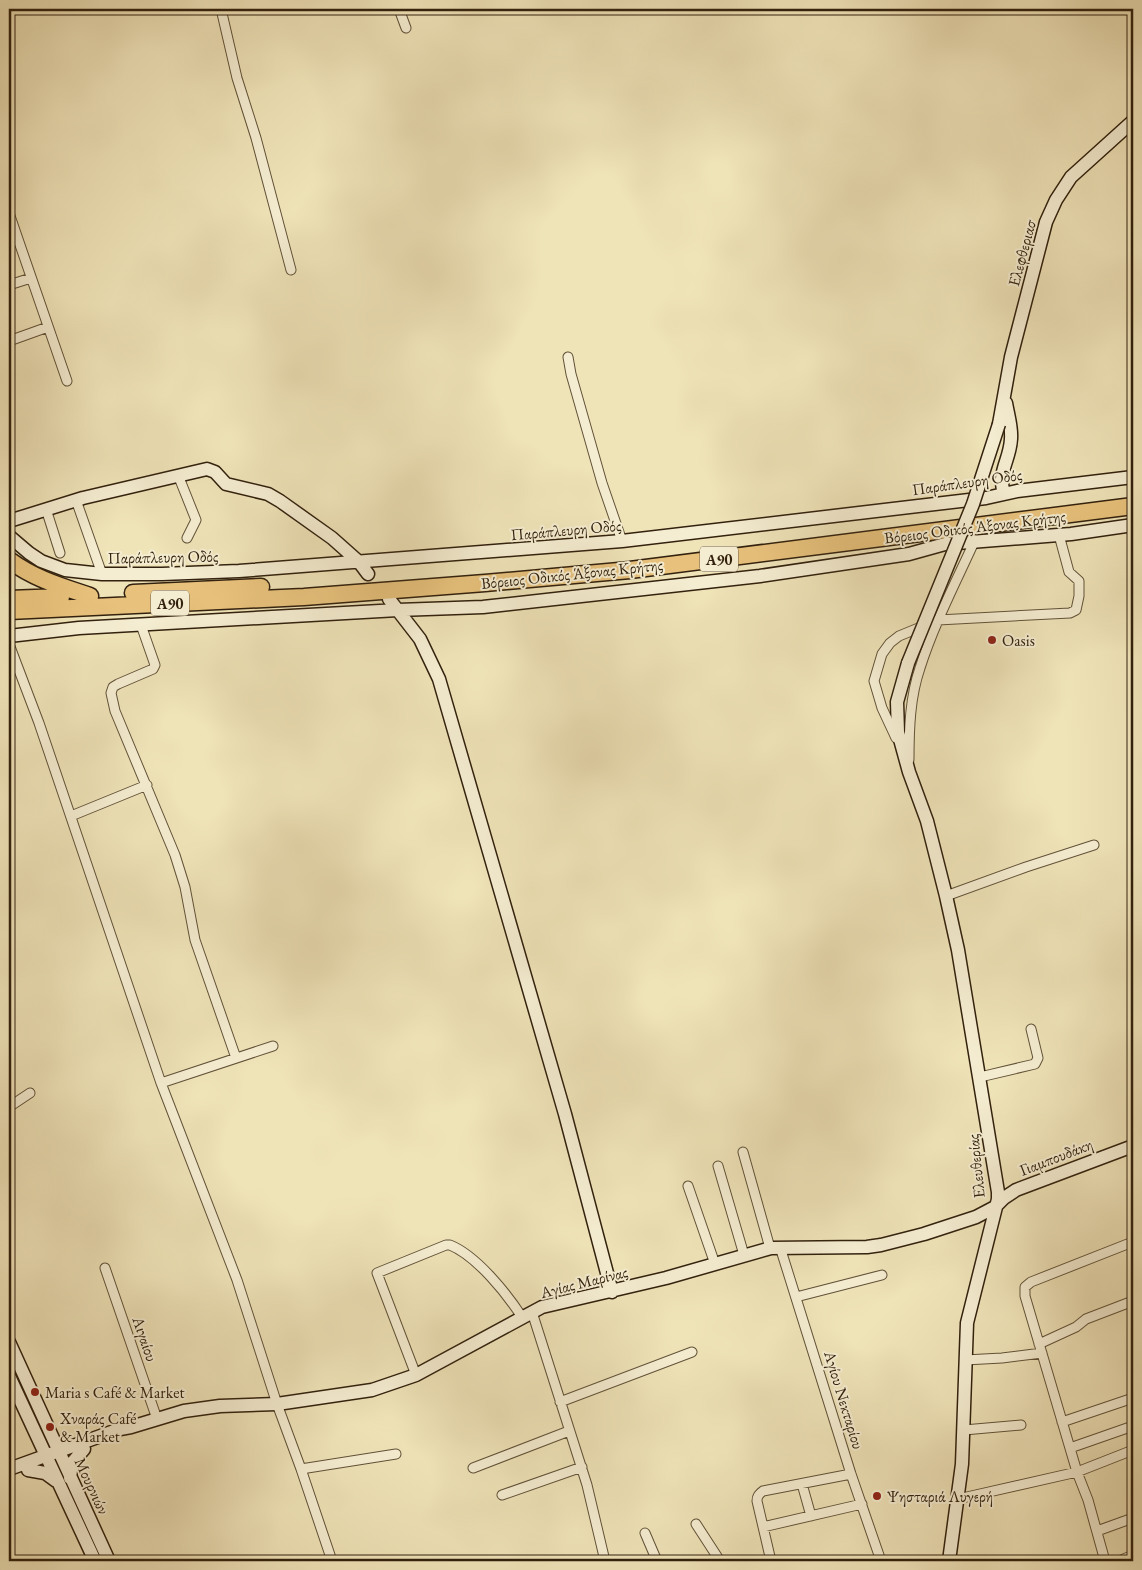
<svg xmlns="http://www.w3.org/2000/svg" width="1142" height="1570" font-family="'EB Garamond',serif">
  <style>
    .lines { fill: none; stroke-linecap: round; stroke-linejoin: round }
    .street-casing { stroke: #615238; stroke-width: 11 }
    .secondary-casing { stroke: #32210e; stroke-width: 15 }
    .highway-casing { stroke: #32210e; stroke-width: 19 }
    .street { stroke: #f5edd1; stroke-width: 9 }
    .secondary { stroke: #f5edd1; stroke-width: 12 }
    .highway { stroke: #e8c27c; stroke-width: 16 }
    .secondary-bridge-casing { stroke: #32210e; stroke-width: 15; stroke-linecap: butt }
    .secondary-bridge { stroke: #f5edd1; stroke-width: 12 }
    .poi-dot { fill: #8f2418; stroke: #f5edd1; stroke-width: 2 }
    .labels { text-anchor: middle; dominant-baseline: central; stroke-width: 4; stroke-linejoin: round; paint-order: stroke }
    .shield { fill: #f5edd1; stroke: #6c5e48; stroke-width: 1 }
    .shield-label { font-size: 15px; font-weight: bold; fill: #32210e }
    .street-label { font-size: 16px; fill: #32210e; stroke: #f5edd1 }
    .poi-label { font-size: 16px; fill: #32210e; stroke: #f5edd1; text-anchor: start }
  </style>
  <rect width="100%" height="100%" fill="#efe3b8"/>
  <filter id="stains"><feTurbulence type="fractalNoise" baseFrequency=".004" numOctaves="4"/><feColorMatrix values="0 0 0 0 .2 0 0 0 0 .09 0 0 0 0 .02 0 0 0 .5 -.17"/></filter>
  <radialGradient id="worn" r=".72"><stop offset=".6" stop-color="#630" stop-opacity="0"/><stop offset="1" stop-color="#630" stop-opacity=".3"/></radialGradient>
  <g class="lines">
    <defs>
      <path id="street" d="M221,9L237,78L256,138L291,270
        M399,9L406,28
        M9,213L67,381
        M9,285L31,278
        M9,341L48,327
        M568,357L571,374L602,483L622,541
        M178,475L196,520L187,538
        M76,500L102,574
        M46,509L60,553
        M141,625L155,665L153,669L118,684L113,687L111,693L115,711L175,855L185,887L195,940L236,1058
        M9,644L39,723L161,1083L237,1280L277,1404L301,1469L332,1561
        M896,738L882,708L874,681L882,654L890,643L899,636L938,620L1070,613L1076,610L1079,596V581L1069,572L1059,535
        M909,760C909,729 910,697 920,668C934,624 956,582 975,540
        M71,816L147,785
        M946,896L1026,867L1094,845
        M980,1077L1035,1064L1038,1058L1031,1029
        M161,1083L273,1046
        M9,1107L30,1093
        M743,1152L770,1248
        M718,1166L744,1255
        M688,1186L715,1264
        M780,1247L851,1474L881,1561
        M105,1268L157,1419
        M796,1297L882,1275
        M532,1312L587,1485L605,1561
        M1039,1344L1076,1327L1086,1319L1133,1301
        M965,1360L1002,1358L1042,1353
        M416,1375L377,1273L446,1245H450C477,1256 507,1294 522,1317
        M560,1402L692,1352
        M1062,1422L1133,1398
        M964,1430L1021,1425
        M1070,1448L1133,1426
        M473,1468L569,1431
        M301,1469L396,1454
        M802,1484L811,1516
        M502,1495L582,1467
        M958,1499L1077,1472L1133,1450
        M696,1524L720,1561
        M763,1527L862,1504
        M1097,1531L1133,1518
        M645,1533L657,1561
        M771,1561L757,1501C757,1496 759,1494 763,1491L851,1474
        M1105,1561L1088,1500L1077,1472L1025,1296V1287L1031,1282L1130,1243
        M1119,1561L1133,1555"/>
      <path id="secondary" d="M999,424L1011,357L1046,222L1056,200L1071,177L1133,121
        M1004,493C997,472 1010,460 1011,439C1012,427 1008,415 1006,403
        M9,521L83,498L207,469L215,472L226,484L268,494L280,501L332,538L359,562L368,574
        M9,536L29,553L41,561L65,570L102,574H162L239,571L622,541L986,498L1017,491L1133,477
        M389,599L420,639L439,679L565,1114L612,1292
        M9,636L79,628L398,610L483,607L760,576L909,554L945,544L1071,534L1133,525
        M908,663L897,702L898,732L909,772L927,821L946,896L958,950L998,1192V1199L967,1323L962,1464L949,1561
        M9,1342L109,1561
        M9,1376L95,1561
        M9,1469L120,1429L131,1427L184,1411L220,1406L277,1404L372,1390L416,1375L542,1307L666,1278L771,1248L867,1247L881,1245L924,1234L976,1217L995,1207L1004,1198L1016,1190L1133,1146
        M28,1470L45,1473L56,1481
        M70,1478L72,1463L84,1449"/>
      <path id="highway" d="M9,560C35,579 60,586 90,596
        M133,593L261,587
        M9,599L61,597
        M9,611L304,597L485,583L630,570L1133,506"/>
    </defs>
    <!-- street casing -->
    <use href="#street" class="street-casing"/>
    <!-- secondary casing -->
    <use href="#secondary" class="secondary-casing"/>
    <!-- highway casing -->
    <use href="#highway" class="highway-casing"/>
    <!-- street -->
    <use href="#street" class="street"/>
    <!-- secondary -->
    <use href="#secondary" class="secondary"/>
    <!-- highway -->
    <use href="#highway" class="highway"/>
    <defs>
      <path id="secondary-bridge" d="M908,663L973,504L999,424"/>
    </defs>
    <!-- secondary-bridge casing -->
    <use href="#secondary-bridge" class="secondary-bridge-casing"/>
    <!-- secondary-bridge -->
    <use href="#secondary-bridge" class="secondary-bridge"/>
  </g>
  <!-- markers -->
  <g class="poi-dot">
    <circle cx="992" cy="640" r="5"/>
    <circle cx="35" cy="1392" r="5"/>
    <circle cx="50" cy="1427" r="5"/>
    <circle cx="877" cy="1496" r="5"/>
  </g>
  <g class="labels">
    <!-- shield labels -->
    <g class="shield">
      <rect x="700" y="546.5" width="38" height="25" rx="4"/>
      <rect x="151" y="590.5" width="38" height="25" rx="4"/>
    </g>
    <g class="shield-label">
      <text x="719" y="559">Α90</text>
      <text x="170" y="603">Α90</text>
    </g>
    <!-- street labels -->
    <g class="street-label">
      <text transform="translate(1022 253) rotate(-75)">Ελεφθεριασ</text>
      <text transform="translate(967 482) rotate(-8)">Παράπλευρη Οδός</text>
      <text transform="translate(975 527) rotate(-7)">Βόρειος Οδικός Άξονας Κρήτης</text>
      <text transform="translate(566 530) rotate(-5)">Παράπλευρη Οδός</text>
      <text transform="translate(163 557) rotate(-1)">Παράπλευρη Οδός</text>
      <text transform="translate(572 574) rotate(-6)">Βόρειος Οδικός Άξονας Κρήτης</text>
      <text transform="translate(1056 1157) rotate(-21)">Γιαμπουδάκη</text>
      <text transform="translate(976 1166) rotate(-96)">Ελευθερίας</text>
      <text transform="translate(584 1282) rotate(-14)">Αγίας Μαρίνας</text>
      <text transform="translate(145 1339) rotate(71)">Αιγαίου</text>
      <text transform="translate(844 1400) rotate(73)">Αγίου Νεκταρίου</text>
      <text transform="translate(92 1486) rotate(65)">Μουρνιών</text>
    </g>
    <!-- poi labels -->
    <g class="poi-label">
      <text x="1002" y="640">Oasis</text>
      <text x="45" y="1392">Maria s Café &amp; Market</text>
      <text x="60" y="1418">Χναράς Café<tspan x="60" dy="18">&amp; Market</tspan></text>
      <text x="887" y="1496">Ψησταριά Λυγερή</text>
    </g>
  </g>
  <!-- margin -->
  <rect width="1142" height="1570" fill="none" stroke="#efe3b8" stroke-width="30"/>
  <rect x="10" y="10" width="1122" height="1550" fill="none" stroke="#32210e" stroke-width="2.5"/>
  <rect x="15" y="15" width="1112" height="1540" fill="none" stroke="#32210e"/>
  <rect width="100%" height="100%" filter="url(#stains)"/>
  <rect width="100%" height="100%" fill="url(#worn)"/>
</svg>
